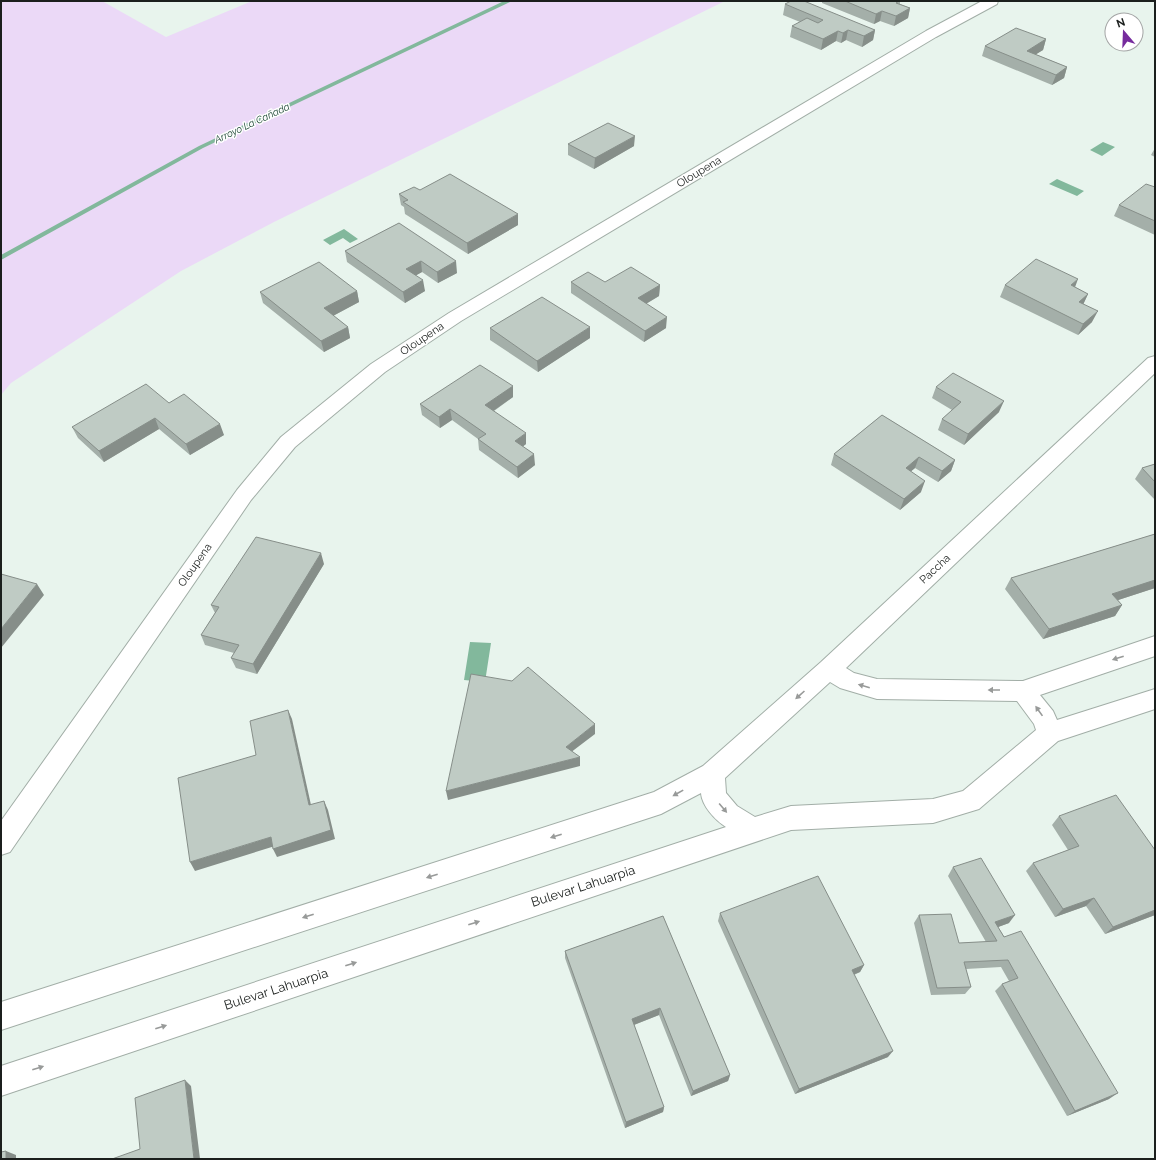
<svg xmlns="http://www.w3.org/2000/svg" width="1156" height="1160" font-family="Raleway,sans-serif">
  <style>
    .green { fill: #ebd9f7 }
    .water { fill: #82b89c }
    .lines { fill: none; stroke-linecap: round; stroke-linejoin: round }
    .stream { fill: #82b89c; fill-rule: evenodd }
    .minor-casing { stroke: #a2aea7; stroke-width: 2 }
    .minor { fill: #fff; fill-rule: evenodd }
    .wall { fill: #a4afa9 }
    .shaded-wall { fill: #868e89 }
    .building { fill: #bfcbc4; stroke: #868e89 }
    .oneway { fill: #989a99 }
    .labels { text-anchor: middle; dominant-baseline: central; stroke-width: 3; stroke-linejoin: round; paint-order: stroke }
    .far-water-label { font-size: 10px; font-style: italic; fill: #16422f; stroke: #fff }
    .street-label { font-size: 11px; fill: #1b1f1d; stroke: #fff }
    .near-street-label { font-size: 13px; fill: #1b1f1d; stroke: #fff }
  </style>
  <rect width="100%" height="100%" fill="#e8f4ed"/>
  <!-- green -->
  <path class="green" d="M1,1H102L166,37L252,1H725L274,222L181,271L11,383L1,395Z"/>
  <!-- water -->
  <path class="water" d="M1103,142L1115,147L1102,156L1090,150Z
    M1057,179L1084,191L1077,196L1049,184Z
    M344,229L358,239L350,243L343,238L330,245L323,240Z
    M470,642L491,643L485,682L464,680Z"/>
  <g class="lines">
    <!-- stream -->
    <path class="stream" d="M504,1H512L203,148L1,260V255L199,146Z"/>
    <defs>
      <path id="minor" d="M982,1H998L997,4L936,37L461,321L385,372L295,447L251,500L10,852L1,855V821L237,490L281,437L371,364L449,313L926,31Z
        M1155,356V373L846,668L854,673L877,679L1023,681L1155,636V656L1040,695L1053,711L1057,720L1155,689V709L1058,741L979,809L933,823L791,830L1,1096V1066L726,827C715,820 702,806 701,793L661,814L1,1030V1002L654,792L703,766L821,662L1148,358ZM830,682L840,688L877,699L1017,701L1034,724L1036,730L963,791L933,799L791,806L755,817L737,806L726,793L725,778Z"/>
    </defs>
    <!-- minor casing -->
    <use href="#minor" class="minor-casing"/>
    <!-- minor -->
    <use href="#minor" class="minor"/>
  </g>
  <!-- wall -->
  <path class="wall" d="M822,1H900V4L910,8L908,18L894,26L880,21L874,24L822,3Z
    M785,4L875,30L873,40L862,47L846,40L841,43L836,41L821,50L790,37L792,26L800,22L783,15Z
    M1046,39L1043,50L1035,54L1067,67L1064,78L1052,85L982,56L985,46Z
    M568,144L634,146L594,169L568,155Z
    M1155,148V157L1151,155Z
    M1155,187V235L1114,216L1119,205Z
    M420,190L518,225L468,254L405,214L404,207L401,205L399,194Z
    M399,223L457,273L438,283L422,272L416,275L425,291L405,303L347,262L345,251Z
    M571,282H605L660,285L659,296L646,304L666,328L644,342L571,293Z
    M1005,285L1075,287L1088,294L1083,304L1092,322L1078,335L1000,297Z
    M357,291L359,302L333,316L348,327L350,338L324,352L263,303L260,292Z
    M490,328L590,338L538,372L490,340Z
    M513,386V397L494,411L526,444L523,446L535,465L518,478L479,450L478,439L452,420L440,428L422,415L420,404Z
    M936,387L999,412L964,445L938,430L942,419L952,410L932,398Z
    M169,403L224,435L190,455L159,429L104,462L78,438L72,427Z
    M882,415L955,460L951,471L938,482L915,468L911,471L921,492L900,510L831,465L834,454Z
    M1155,464V500L1135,479L1142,468Z
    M1155,534V588L1118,600L1122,605L1115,616L1043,639L1005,589L1011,578Z
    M324,564L257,674L236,668L231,658L234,653L205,645L201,635L215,613L211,605Z
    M1059,816L1155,850V915L1105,934L1086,906L1055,917L1026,871L1033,863L1068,850L1052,825Z
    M953,867L1009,923L998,927L1109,1099L1067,1116L995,991L1002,984L1009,981L1001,967L966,969L971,987L965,994L931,995L914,923L919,915L959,943L986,942L948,876Z
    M720,913L864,965L860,972L854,975L888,1057L795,1094L718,921Z
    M663,916L730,1075L728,1081L691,1096L659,1015L634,1025L664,1107L663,1112L625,1128L565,958V951Z"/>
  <!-- shaded-wall -->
  <path class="shaded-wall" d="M910,8L908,18L894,26L896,16Z
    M882,11L880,21L874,24L876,14Z
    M848,30L846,40L841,43L843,33Z
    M875,30L873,40L862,47L864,36Z
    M838,31L836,41L821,50L823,39Z
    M1046,39L1043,50L1024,62L1027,51Z
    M1067,67L1064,78L1052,85L1056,75Z
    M635,136L634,146L594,169L595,158Z
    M518,214V225L468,254L467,243Z
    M421,261L422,272L408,280L406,269Z
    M456,261L457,273L438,283L437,272Z
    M1078,279L1074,290L1071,285Z
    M423,280L425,291L405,303L403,292Z
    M660,285L659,296L637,309L638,298Z
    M357,291L359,302L327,319L324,308Z
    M1088,294L1083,305L1079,302Z
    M1098,311L1092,322L1078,335L1083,324Z
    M667,317L666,328L644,342L645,331Z
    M348,327L350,338L324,352L321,341Z
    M590,327V338L538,372L537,361Z
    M513,386V397L486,416L485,405Z
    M1004,401L999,412L964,445L968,434Z
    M450,409L452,420L440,428L439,417Z
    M155,418L159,429L104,462L99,451Z
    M220,424L224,435L190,455L186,444Z
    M526,433V444L516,452L515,441Z
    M534,454L535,465L518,478L517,467Z
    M919,457L915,468L902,479L906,468Z
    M955,460L951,471L938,482L942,471Z
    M925,481L921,492L900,510L904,499Z
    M321,553L324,564L257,674L253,664Z
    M1155,580V588L1106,604L1112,594Z
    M37,584L44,595L1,648V629Z
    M1122,605L1115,616L1043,639L1049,629Z
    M288,710L292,719L313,814L309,805Z
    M595,724V734L566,756V747Z
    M580,757V766L448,800L446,791Z
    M324,801L328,810L335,839L277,857L273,849Z
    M271,837L275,846L195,871L190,862Z
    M1094,898L1086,906L1055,917L1063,909Z
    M1155,910V915L1105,934L1113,927Z
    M1015,915L1009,923L990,930L995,922Z
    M864,965L860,972L847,977L852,970Z
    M660,1008L659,1015L631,1026L632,1019Z
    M893,1051L888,1057L795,1094L799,1089Z
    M730,1075L728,1081L691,1096L693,1091Z
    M185,1080L191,1086L200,1159H194Z
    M1118,1093L1109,1099L1067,1116L1075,1111Z
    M664,1107L663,1112L625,1128L626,1122Z
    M6,1151L16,1155V1159H6Z"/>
  <!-- building -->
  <path class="building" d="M791,1H804L875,30L864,36L848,30L843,33L838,31L823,39L792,26L807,18L818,23L823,20L785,4Z
    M845,1H899L896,3L910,8L896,16L882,11L876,14Z
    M1016,28L1046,39L1027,51L1067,67L1056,75L985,46Z
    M608,123L635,136L595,158L568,144Z
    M450,174L518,214L467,243L403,202L408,200L399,194L414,187L420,190Z
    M1146,184L1155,187V221L1119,205Z
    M399,223L456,261L437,272L421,261L406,269L423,280L403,292L345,251Z
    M1036,259L1078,279L1071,285L1088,294L1079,302L1098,311L1083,324L1005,285Z
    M319,262L357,291L324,308L348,327L321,341L260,292Z
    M631,267L660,285L638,298L667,317L645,331L571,282L588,272L605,282Z
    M542,297L590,327L537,361L490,328Z
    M480,365L513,386L485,405L526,433L515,441L534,454L517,467L478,439L486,434L450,409L439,417L420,404Z
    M953,373L1004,401L968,434L942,419L961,402L936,387Z
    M146,384L169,403L184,394L220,424L186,444L155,418L99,451L72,427Z
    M882,415L955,460L942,471L919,457L906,468L925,481L904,499L834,454Z
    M1155,464V482L1142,468Z
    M1155,534V580L1112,594L1122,605L1049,629L1011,578Z
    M256,537L321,553L253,664L231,658L239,645L201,635L219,607L211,605Z
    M1,574L37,584L1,629Z
    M528,667L595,724L566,747L580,757L446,791L471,674L512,681Z
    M288,710L309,805L324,801L331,830L273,849L271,837L190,862L178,778L256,755L250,721Z
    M1116,795L1155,850V910L1113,927L1094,898L1063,909L1033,863L1079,846L1059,816Z
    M981,858L1015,915L995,922L1004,937L1021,931L1118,1093L1075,1111L1002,984L1018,978L1008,960L964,962L971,987L937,988L919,915L951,914L959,943L997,941L953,867Z
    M818,876L864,965L852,970L893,1051L799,1089L720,913Z
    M663,916L730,1075L693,1091L660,1008L632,1019L664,1107L626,1122L565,951Z
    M185,1080L194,1159H112L140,1149L135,1098Z
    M6,1151V1159H1V1152Z"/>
  <!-- one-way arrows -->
  <defs><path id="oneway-solid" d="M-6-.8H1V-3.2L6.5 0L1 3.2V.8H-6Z"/></defs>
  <g class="oneway">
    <use href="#oneway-solid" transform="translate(1118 658) rotate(162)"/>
    <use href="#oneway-solid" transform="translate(864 686) rotate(-164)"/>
    <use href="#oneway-solid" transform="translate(994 690) rotate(-180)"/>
    <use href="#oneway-solid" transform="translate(800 695) rotate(138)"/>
    <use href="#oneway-solid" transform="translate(1039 711) rotate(-125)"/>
    <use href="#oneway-solid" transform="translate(678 793) rotate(151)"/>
    <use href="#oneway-solid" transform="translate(723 808) rotate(50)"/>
    <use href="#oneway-solid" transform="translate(556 836) rotate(162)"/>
    <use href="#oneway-solid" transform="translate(432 876) rotate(162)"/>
    <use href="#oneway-solid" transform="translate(308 916) rotate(162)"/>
    <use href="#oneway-solid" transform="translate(474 923) rotate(-18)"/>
    <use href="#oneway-solid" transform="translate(351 964) rotate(-18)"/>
    <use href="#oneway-solid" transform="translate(161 1027) rotate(-18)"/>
    <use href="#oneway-solid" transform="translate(38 1068) rotate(-18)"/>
  </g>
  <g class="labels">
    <!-- far-water labels -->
    <g class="far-water-label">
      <text transform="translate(252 123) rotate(-25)">Arroyo La Cañada</text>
    </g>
    <!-- street labels -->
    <g class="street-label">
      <text transform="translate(699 172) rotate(-31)">Oloupena</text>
      <text transform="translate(422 339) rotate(-34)">Oloupena</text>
      <text transform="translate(195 565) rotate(-55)">Oloupena</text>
      <text transform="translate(935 569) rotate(-43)">Paccha</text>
    </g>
    <!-- near-street labels -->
    <g class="near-street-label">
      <text transform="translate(583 886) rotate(-18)">Bulevar Lahuarpia</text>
      <text transform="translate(276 989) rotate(-18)">Bulevar Lahuarpia</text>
    </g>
  </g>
  <!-- border -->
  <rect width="1156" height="1160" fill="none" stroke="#1b1f1d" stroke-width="4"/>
  <!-- north arrow -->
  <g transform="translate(1124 32) rotate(341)"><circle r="19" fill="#ffffff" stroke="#a4a5a5"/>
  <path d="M0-3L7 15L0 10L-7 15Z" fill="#762b9d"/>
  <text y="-6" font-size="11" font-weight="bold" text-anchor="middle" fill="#1b1f1d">N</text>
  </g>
</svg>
